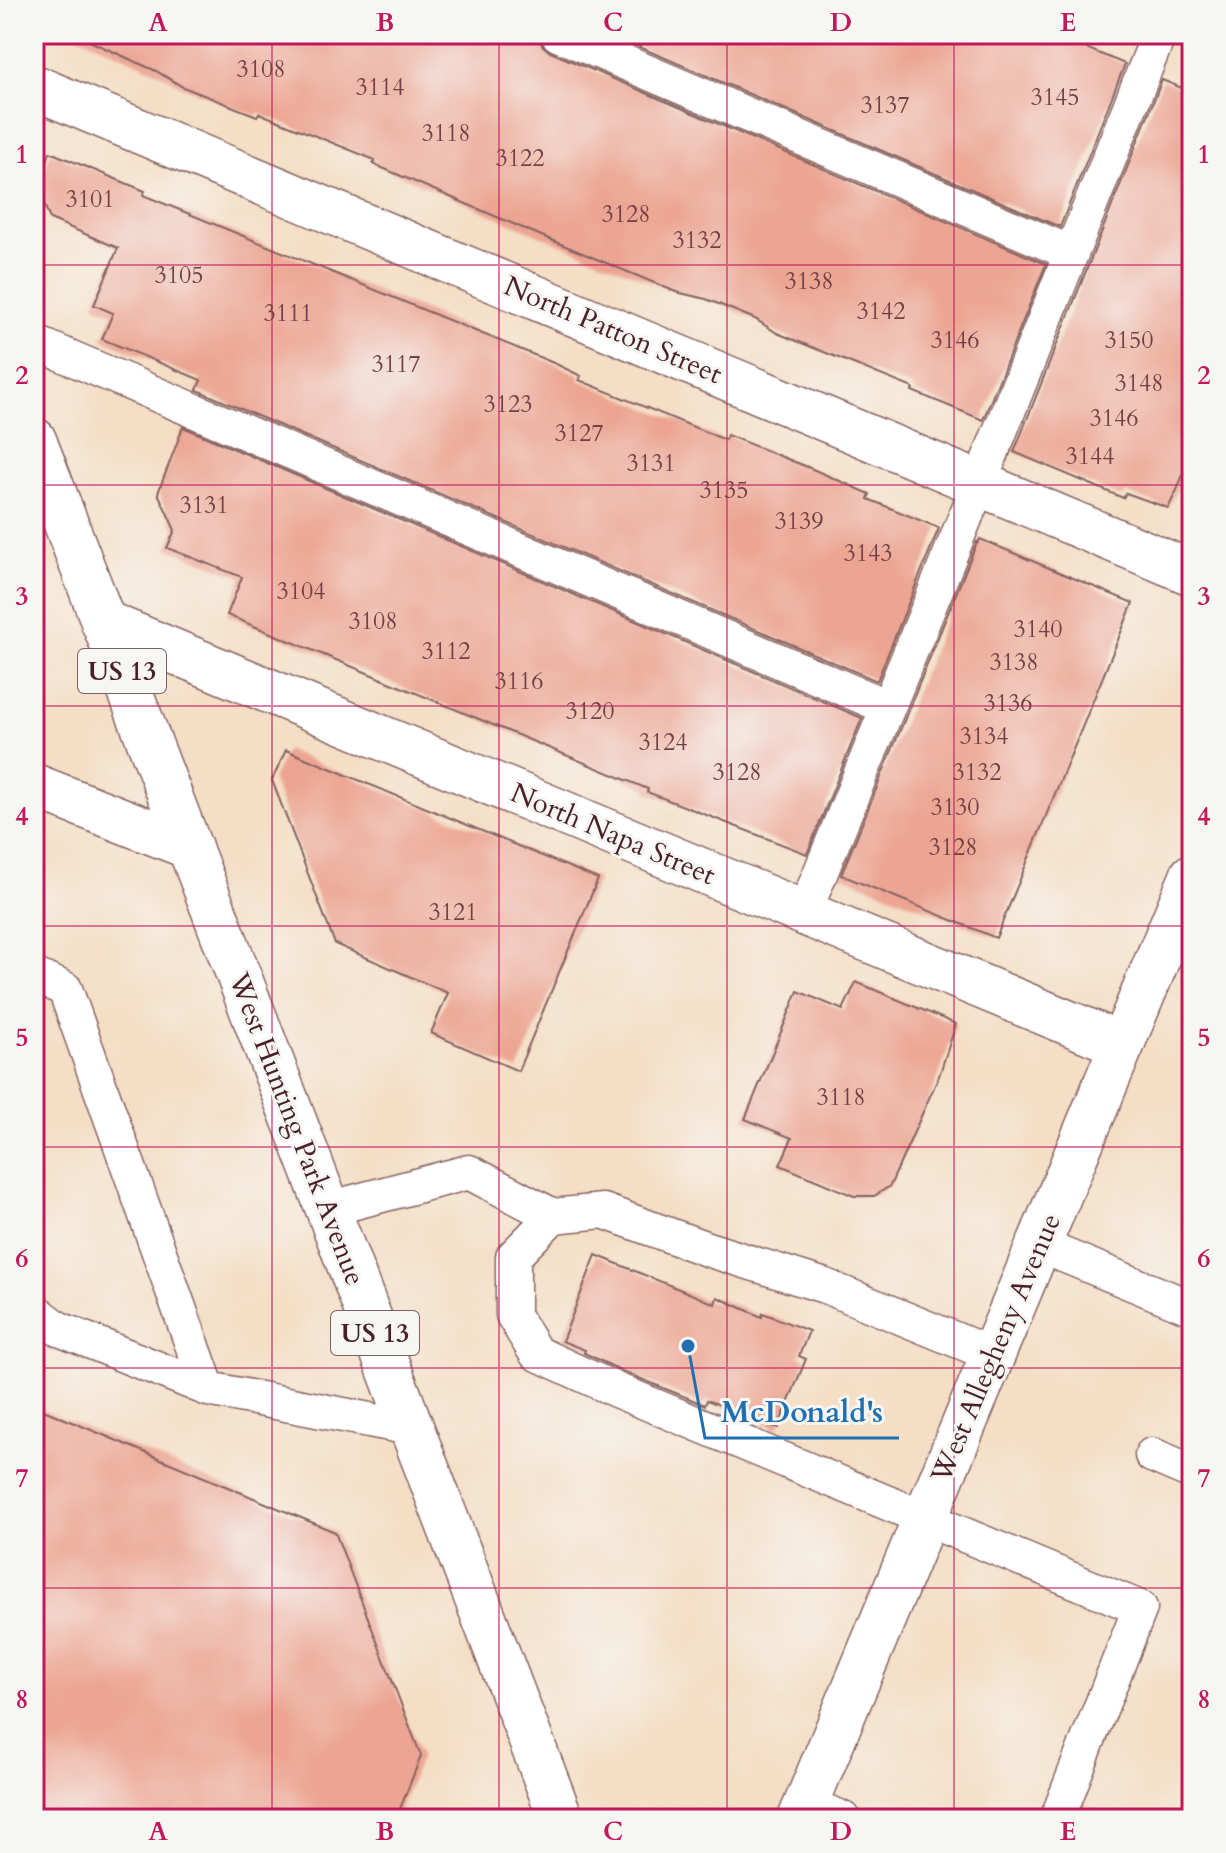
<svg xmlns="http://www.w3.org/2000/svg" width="1226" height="1853" font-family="Cardo,serif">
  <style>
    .building { fill: #eca593 }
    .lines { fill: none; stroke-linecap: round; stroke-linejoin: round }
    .lane-casing { stroke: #866261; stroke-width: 37 }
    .street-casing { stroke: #866261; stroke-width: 47 }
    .secondary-casing { stroke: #866261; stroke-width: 47 }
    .primary-casing { stroke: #866261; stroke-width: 47 }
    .lane { stroke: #fff; stroke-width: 34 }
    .street { stroke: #fff; stroke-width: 44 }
    .secondary { stroke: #fff; stroke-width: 44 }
    .primary { stroke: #fff; stroke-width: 44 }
    .grid { fill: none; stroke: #c2185b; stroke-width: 2; stroke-opacity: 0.55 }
    .labels { text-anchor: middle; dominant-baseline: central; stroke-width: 6; stroke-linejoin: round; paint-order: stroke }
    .number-label { font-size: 24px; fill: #724045 }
    .shield { fill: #f6f6f2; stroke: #7e6067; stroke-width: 2 }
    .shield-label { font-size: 26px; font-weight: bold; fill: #4a1f2b }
    .street-label { font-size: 28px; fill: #4a1f2b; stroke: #f6f6f2 }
    .leader { fill: none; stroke: #1f6fb2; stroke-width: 3 }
    .callout-dot { fill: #1f6fb2; stroke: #f6f6f2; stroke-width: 3 }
    .callout-label { font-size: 30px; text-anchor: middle; font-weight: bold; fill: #1f6fb2; stroke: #f6f6f2; stroke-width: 6; stroke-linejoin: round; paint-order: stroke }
    .neatline { fill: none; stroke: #c2185b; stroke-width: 3 }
    .grid-label { font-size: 26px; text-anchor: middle; font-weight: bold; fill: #c2185b }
  </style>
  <rect width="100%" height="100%" fill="#f6f6f2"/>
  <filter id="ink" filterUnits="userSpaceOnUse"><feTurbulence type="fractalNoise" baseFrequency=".0125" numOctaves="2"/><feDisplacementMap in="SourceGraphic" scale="16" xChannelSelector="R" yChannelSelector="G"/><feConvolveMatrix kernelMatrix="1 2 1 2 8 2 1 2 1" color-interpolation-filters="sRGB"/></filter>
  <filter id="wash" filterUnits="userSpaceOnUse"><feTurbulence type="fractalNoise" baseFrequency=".006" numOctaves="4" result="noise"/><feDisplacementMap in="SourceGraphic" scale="32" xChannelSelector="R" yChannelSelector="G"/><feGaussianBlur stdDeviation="1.8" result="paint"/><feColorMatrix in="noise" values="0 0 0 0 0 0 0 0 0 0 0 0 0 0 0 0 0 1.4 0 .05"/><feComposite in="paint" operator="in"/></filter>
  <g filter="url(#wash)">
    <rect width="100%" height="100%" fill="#f4dec5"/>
    <g id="blocks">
      <!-- building -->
      <path class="building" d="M74,34H538L542,45L550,52L1046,264L983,420L912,391L913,388L777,333L755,319L721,305L706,299L676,292L551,240L373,164L375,160L259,113L257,116L183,87L156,71Z
        M609,34H1052L1125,64L1060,227Z
        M1162,80L1192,92V451L1177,490L1168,508L1126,493L1123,498L1014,452Z
        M50,152L145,191L143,195L556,364L581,376L579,380L725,440L727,435L810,468L870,494L868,499L939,528L877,681L197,390L201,380L102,339L113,313L94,305L118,248L50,219L38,189Z
        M183,427L862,718L807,854L647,792L648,789L227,615L242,577L167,548L175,530L158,493Z
        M980,539L1133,603L996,938L841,875L977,542L978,543Z
        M286,750L598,879L518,1071L431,1033L448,993L335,944L272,780Z
        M856,982L956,1024L939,1076L890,1186L874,1196H854L780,1165L792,1138L745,1119L798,991L843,1010Z
        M596,1255L715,1304L717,1297L762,1317L763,1313L809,1331L799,1356L806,1359L778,1428L707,1400L705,1405L624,1372L584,1353L585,1350L562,1341Z
        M34,1406L335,1532L421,1756L396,1819H34Z"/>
    </g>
  </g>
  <g filter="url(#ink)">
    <use href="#blocks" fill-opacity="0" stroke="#866261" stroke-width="2"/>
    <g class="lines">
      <defs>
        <path id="lane" d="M558,34L1071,253
          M34,342L887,707
          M804,913L979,484L1159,34
          M34,975L65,989L208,1389L57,1328L34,1310
          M328,1209L469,1172L553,1216
          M1039,1245L1192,1308
          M993,1355L825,1286L707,1249L603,1211L553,1216L513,1257V1315L536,1353L616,1390L1140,1608L1057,1819
          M208,1389L411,1428
          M1152,1455L1192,1472
          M808,1803L843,1819"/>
        <path id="street" d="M34,87L1192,573
          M103,622L1122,1045
          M34,786L190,847"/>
        <path id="secondary" d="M800,1819L1192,876"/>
        <path id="primary" d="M34,440L561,1819"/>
      </defs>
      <!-- lane casing -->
      <use href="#lane" class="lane-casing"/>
      <!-- street casing -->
      <use href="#street" class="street-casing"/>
      <!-- secondary casing -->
      <use href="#secondary" class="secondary-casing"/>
      <!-- primary casing -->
      <use href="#primary" class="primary-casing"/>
      <!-- lane -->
      <use href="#lane" class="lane"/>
      <!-- street -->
      <use href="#street" class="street"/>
      <!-- secondary -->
      <use href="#secondary" class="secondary"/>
      <!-- primary -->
      <use href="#primary" class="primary"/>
    </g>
  </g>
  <!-- grid -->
  <path class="grid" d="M272,34V1819M499,34V1819M727,34V1819M954,34V1819M34,265H1192M34,485H1192M34,706H1192M34,926H1192M34,1147H1192M34,1368H1192M34,1588H1192"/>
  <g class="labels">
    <!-- number labels -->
    <g class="number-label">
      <text x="261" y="69">3108</text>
      <text x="380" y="87">3114</text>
      <text x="1055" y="97">3145</text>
      <text x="885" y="105">3137</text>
      <text x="446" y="133">3118</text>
      <text x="520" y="158">3122</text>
      <text x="90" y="199">3101</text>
      <text x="626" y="214">3128</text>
      <text x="697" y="240">3132</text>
      <text x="179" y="275">3105</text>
      <text x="809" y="281">3138</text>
      <text x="881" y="311">3142</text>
      <text x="288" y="313">3111</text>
      <text x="955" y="340">3146</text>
      <text x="1129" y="340">3150</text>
      <text x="396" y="364">3117</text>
      <text x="1139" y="383">3148</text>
      <text x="508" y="404">3123</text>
      <text x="1114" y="418">3146</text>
      <text x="579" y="433">3127</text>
      <text x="1090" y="456">3144</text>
      <text x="651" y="463">3131</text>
      <text x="724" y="490">3135</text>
      <text x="204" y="505">3131</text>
      <text x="799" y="521">3139</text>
      <text x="868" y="553">3143</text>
      <text x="301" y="591">3104</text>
      <text x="373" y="621">3108</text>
      <text x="1038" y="629">3140</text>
      <text x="446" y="651">3112</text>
      <text x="1014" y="662">3138</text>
      <text x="519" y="681">3116</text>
      <text x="1008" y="703">3136</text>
      <text x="590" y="711">3120</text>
      <text x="984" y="736">3134</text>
      <text x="663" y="742">3124</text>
      <text x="737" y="772">3128</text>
      <text x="977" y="772">3132</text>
      <text x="955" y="807">3130</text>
      <text x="953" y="847">3128</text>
      <text x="453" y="912">3121</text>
      <text x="841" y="1097">3118</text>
    </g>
    <!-- shield labels -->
    <g class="shield">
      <rect x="78" y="649" width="88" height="44" rx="6"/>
      <rect x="331" y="1311" width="88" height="44" rx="6"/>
    </g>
    <g class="shield-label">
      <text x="122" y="671">US 13</text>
      <text x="375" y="1333">US 13</text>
    </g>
    <!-- street labels -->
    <g class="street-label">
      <text transform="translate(613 330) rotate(23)">North Patton Street</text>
      <text transform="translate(613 834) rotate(23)">North Napa Street</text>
      <text transform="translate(297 1129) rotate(69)">West Hunting Park Avenue</text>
      <text transform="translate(996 1348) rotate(-67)">West Allegheny Avenue</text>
    </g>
  </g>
  <!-- callouts -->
  <path class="leader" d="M688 1346L705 1438H899"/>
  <circle class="callout-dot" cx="688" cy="1346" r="8"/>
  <g class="callout-label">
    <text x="802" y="1422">McDonald's</text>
  </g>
  <!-- margin -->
  <rect width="1226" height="1853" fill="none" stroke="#f6f6f2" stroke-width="88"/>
  <rect x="44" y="44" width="1138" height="1765" class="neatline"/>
  <g class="grid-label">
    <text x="158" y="31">A</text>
    <text x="385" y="31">B</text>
    <text x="613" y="31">C</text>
    <text x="841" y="31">D</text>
    <text x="1068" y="31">E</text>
    <text x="22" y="163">1</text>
    <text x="1204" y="163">1</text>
    <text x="22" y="384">2</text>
    <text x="1204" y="384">2</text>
    <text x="22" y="605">3</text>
    <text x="1204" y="605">3</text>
    <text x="22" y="825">4</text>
    <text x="1204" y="825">4</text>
    <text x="22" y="1046">5</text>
    <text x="1204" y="1046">5</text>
    <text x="22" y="1267">6</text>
    <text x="1204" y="1267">6</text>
    <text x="22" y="1487">7</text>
    <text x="1204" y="1487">7</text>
    <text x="22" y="1708">8</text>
    <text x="1204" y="1708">8</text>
    <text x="158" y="1840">A</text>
    <text x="385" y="1840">B</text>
    <text x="613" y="1840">C</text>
    <text x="841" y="1840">D</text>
    <text x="1068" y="1840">E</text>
  </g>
</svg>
